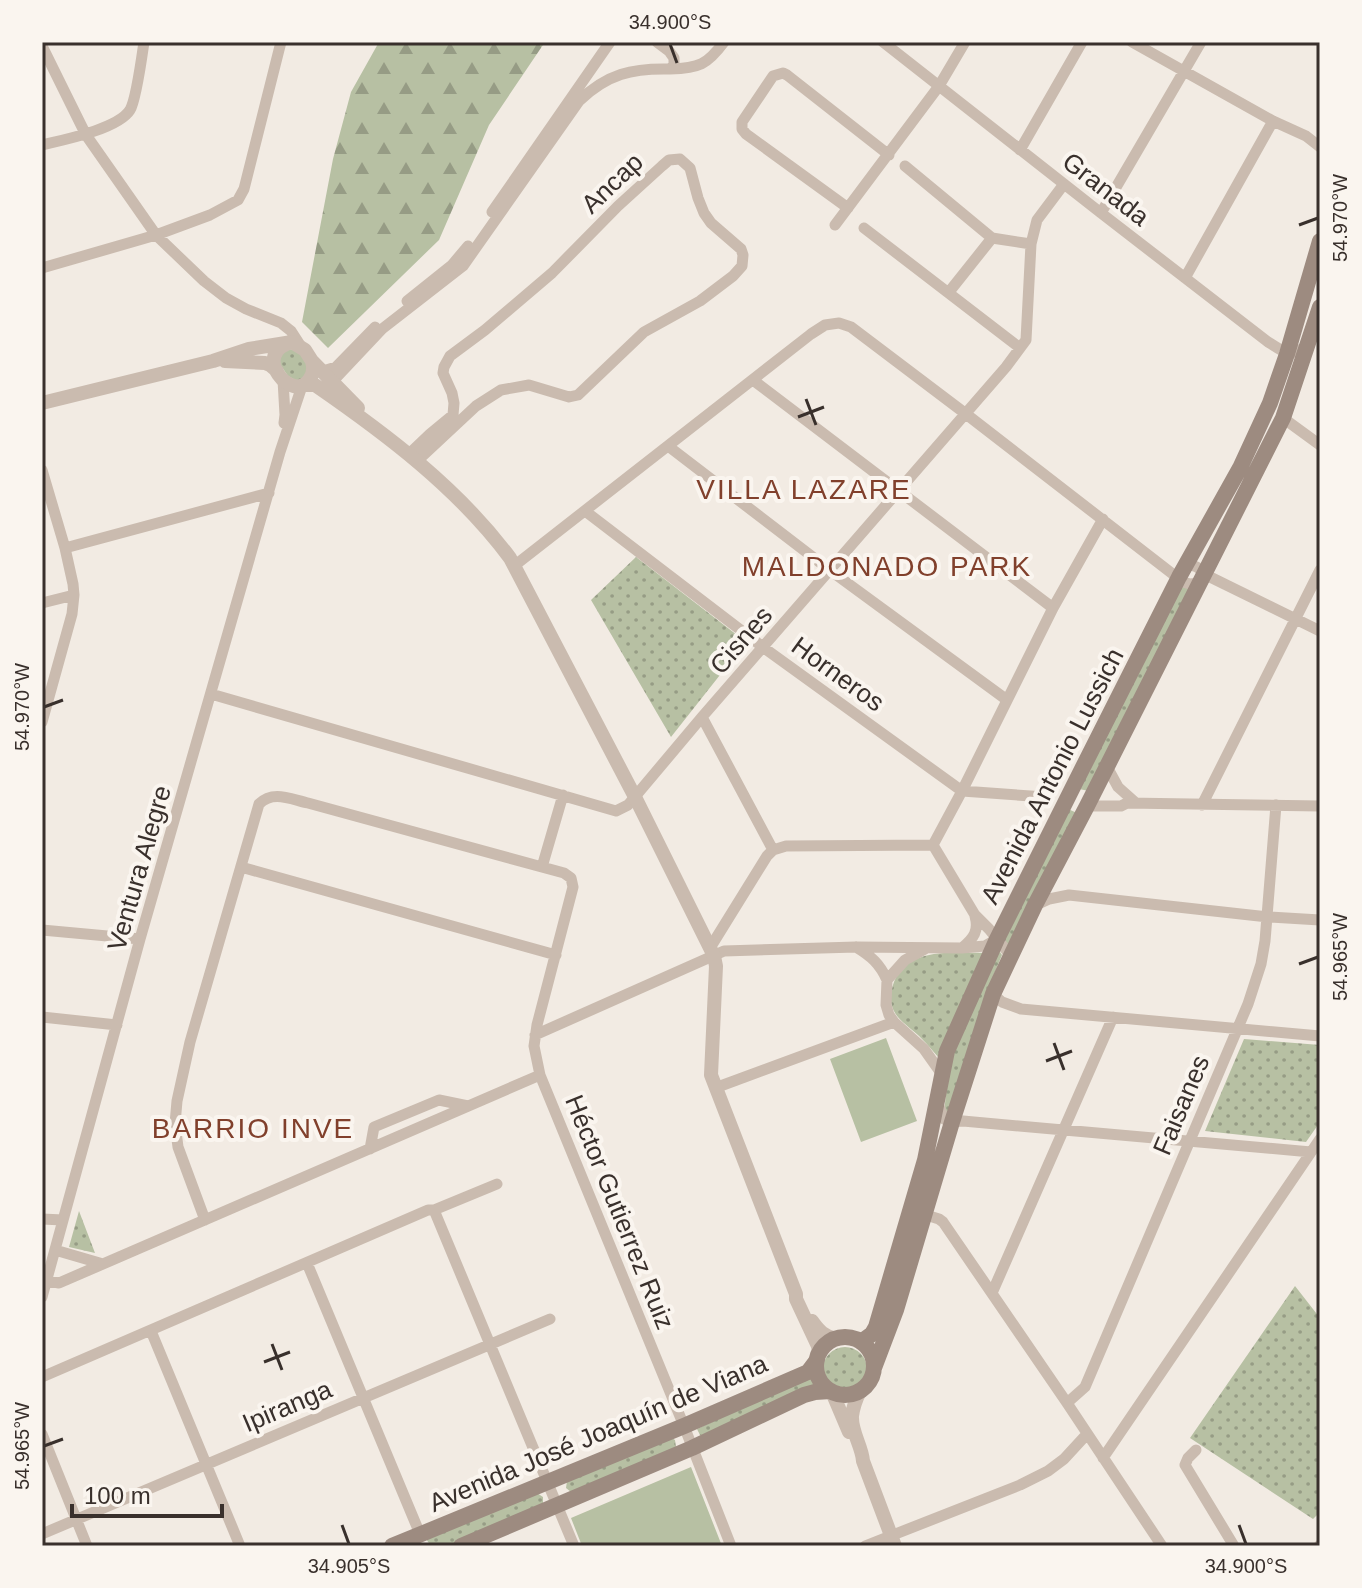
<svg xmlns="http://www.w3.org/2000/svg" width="1362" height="1588" font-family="Arial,sans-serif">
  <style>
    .green { fill: url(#green-dots) }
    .forest { fill: url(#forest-firs) }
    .pitch { fill: #b7c0a3 }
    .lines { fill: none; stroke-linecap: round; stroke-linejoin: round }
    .minor { stroke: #cabbaf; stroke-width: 11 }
    .tertiary { stroke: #cabbaf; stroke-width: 14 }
    .secondary { stroke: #9d8b80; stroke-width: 16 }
    .ticks { fill: none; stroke: #39302c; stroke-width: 3 }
    .labels { text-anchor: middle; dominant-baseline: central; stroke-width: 8; stroke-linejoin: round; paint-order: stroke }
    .street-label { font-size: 26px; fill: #39302c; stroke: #faf5ef }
    .neighbourhood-label { font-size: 28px; letter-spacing: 2px; fill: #81402c; stroke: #faf5ef }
    .neatline { fill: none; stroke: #39302c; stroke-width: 3 }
    .ticks-label { font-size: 20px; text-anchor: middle; fill: #39302c }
  </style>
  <defs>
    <pattern id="green-dots" width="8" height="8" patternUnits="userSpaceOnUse" patternTransform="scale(2)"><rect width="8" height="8" fill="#b7c0a3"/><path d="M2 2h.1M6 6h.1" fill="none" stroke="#969c85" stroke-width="1.8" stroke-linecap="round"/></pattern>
    <pattern id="forest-firs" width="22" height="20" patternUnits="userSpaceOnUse" patternTransform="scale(2)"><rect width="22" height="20" fill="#b7c0a3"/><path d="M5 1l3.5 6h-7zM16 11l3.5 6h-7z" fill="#969c85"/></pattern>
  </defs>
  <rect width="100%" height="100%" fill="#f2ebe3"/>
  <!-- green -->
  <path class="green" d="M297,349L307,362L308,375L297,381L288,376L279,363L283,350Z
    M636,557L746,642L671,737L591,600Z
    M1180,584L1192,588L1089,791L1079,789Z
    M1068,809L1077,813L1008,949L1004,940Z
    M1000,952L1002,955L992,979L949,1116L944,1113L950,1056L998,953Z
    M984,953L939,1058C933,1051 928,1045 922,1039C914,1030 901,1023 895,1013C889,1003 890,993 894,982C908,947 953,953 984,953Z
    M1244,1039L1320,1045V1122L1306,1142L1205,1131Z
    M79,1211L95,1253L69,1247Z
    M1295,1286L1320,1318V1512L1313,1519L1190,1438Z
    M823 1369a22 22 0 1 1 44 0a22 22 0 1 1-44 0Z
    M811,1376L816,1387L703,1436L700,1435L697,1429Z
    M672,1438L675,1440L676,1447L571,1492L566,1488L567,1481Z
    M537,1493L543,1497V1503L542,1506L448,1546H431L426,1539Z"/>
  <!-- forest -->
  <path class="forest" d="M379,42H545L489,125L439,240L328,348L302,322L333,159L351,92Z"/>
  <!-- pitch -->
  <path class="pitch" d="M886,1038L917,1121L861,1142L830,1059Z
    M691,1467L722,1546H582L571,1518Z"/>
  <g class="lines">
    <!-- minor -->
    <path class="minor" d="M883,42L1101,213L1268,342C1288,354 1286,357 1308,346
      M1132,42L1273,121L1306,136L1320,147
      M42,46L86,135L156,235L204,281L226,298L246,309L281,323L291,331L300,345
      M670,69C699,68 707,65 724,42
      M42,145C63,140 118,129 130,110C136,100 142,56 144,42
      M1020,150L1082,42
      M905,166L992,238L1031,244
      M848,208L746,134L742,129V122L773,76L783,73L787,75L889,155
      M492,212L610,42
      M1101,213L1201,42
      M835,225L939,86L965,42
      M864,228L1020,348
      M42,268L156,235L210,215L238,200L244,189L281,42
      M1185,278L1273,121
      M949,292L992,238
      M407,301L452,265L468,246
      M323,371L336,367L375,327
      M283,380L285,415L284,423
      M753,380L1053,608
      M333,381L382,329L463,266L579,101C607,74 632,68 670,69L674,65V58L669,51L657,42
      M1283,418L1320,445
      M668,446L831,571L1007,700
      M408,455L430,434L453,415L454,403L452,393L443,373L444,367L450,356L485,330L552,273L618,206L662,166L669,160L680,159L690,168L698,198L704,213L711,223L741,249L743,255L742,266L733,276L700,301L644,332L578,395L569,397L529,385L501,390L476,406L416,462
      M42,470L65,548L73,584L74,595L72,614L42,722
      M585,511L764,648L962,791L1045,797
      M65,548L269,493
      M1186,565C1195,565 1199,567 1204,574L1320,631
      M514,566L811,334L825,325L839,323L851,327L966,414L1183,582L1190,584L1200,583
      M42,603L74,595
      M211,694L616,811L628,805L702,717L1006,367L1026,340L1031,244L1037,220L1064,184
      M702,717L773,850
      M1106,765L1118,787L1136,803
      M1202,805L1320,570
      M1087,806H1121L1127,803L1320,806
      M241,867L556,955
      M542,867L563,795
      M1036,905L1049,899L1069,895L1268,917L1320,920
      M42,930L140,939
      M856,947C871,956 880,964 887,980
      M710,948L767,856L773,850L786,846L933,845
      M962,948C974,938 979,931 975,916
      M925,949L905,960L887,980L886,1005L889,1015L894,1022L924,1049L941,1073
      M1011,956L989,929L975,915L933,845L962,791L1053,608L1103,519
      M993,994L1002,1002L1021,1009L1320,1036
      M42,1017L117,1025
      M535,1035L724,951L856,947L962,948L985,946L997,939
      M715,1088L894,1022
      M938,1104L944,1119L952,1122L963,1121L1311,1152
      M370,1149L374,1127L439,1100L468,1106
      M434,1210L574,1546
      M926,1215L939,1219L943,1222L1067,1403L1162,1546
      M42,1219L63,1220
      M205,1220L178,1147L175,1124L177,1101L190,1042L259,804C273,790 290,799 308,803L564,873L571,878L573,887L537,1025L534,1046L540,1075L684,1426L731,1546
      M55,1250L103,1264
      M307,1263L420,1534
      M43,1280L59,1283L540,1075
      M992,1293L1113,1017
      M42,1297L140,939L280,452L302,386
      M151,1331L240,1546
      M42,1377L428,1210H434L497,1184
      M1067,1403L1085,1387L1248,1004L1261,964L1265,941L1276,805
      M42,1434L87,1546
      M1196,1450L1188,1458L1185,1465L1234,1546
      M1103,1458L1320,1139
      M42,1534L550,1319
      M865,1546L1020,1485L1048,1471L1064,1459L1087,1434
      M1319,1546L1320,1545"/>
    <!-- tertiary -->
    <path class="tertiary" d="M225,361L265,363L270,365L277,371
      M312,361C314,368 314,374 309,380C293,404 249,354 292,342L305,350L312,361L358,408
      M304,385H315C386,434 458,488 510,558L635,797L714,956L716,966L711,1075L796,1294V1299L818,1346L819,1354
      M42,403L213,361L249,349L292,342
      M812,1321C819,1331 824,1336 836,1339
      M860,1391C856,1399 853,1408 852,1416C851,1432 862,1446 863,1461L895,1546
      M832,1392L849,1432"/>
    <!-- secondary -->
    <path class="secondary" d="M816 1366a29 29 0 1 1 58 0a29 29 0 1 1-58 0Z
      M861,1342L872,1334L876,1327L925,1160L947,1051L997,939L1077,779L1179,577L1240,468L1270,403L1287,354L1320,241
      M874,1368L896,1310L952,1122L993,994L1035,905L1087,806L1283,418L1320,307
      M392,1546L684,1426L808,1372L817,1360
      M461,1546L692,1448L804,1395L815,1392L831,1391"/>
  </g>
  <!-- ticks -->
  <path class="ticks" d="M670,44L677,63M1299,225L1318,218M806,399L816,425M798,417L824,407M44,707L63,700M1299,964L1318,957M1054,1043L1064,1070M1046,1061L1072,1051M272,1344L282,1370M264,1362L290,1352M44,1446L63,1439M342,1525L349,1544M1239,1525L1246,1544"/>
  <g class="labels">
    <!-- street labels -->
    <g class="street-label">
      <text transform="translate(612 183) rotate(-44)">Ancap</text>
      <text transform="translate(1106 189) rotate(38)">Granada</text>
      <text transform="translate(741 640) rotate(-49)">Cisnes</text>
      <text transform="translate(838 674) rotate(36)">Horneros</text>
      <text transform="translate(1052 776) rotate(-63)">Avenida Antonio Lussich</text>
      <text transform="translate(139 868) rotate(-74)">Ventura Alegre</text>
      <text transform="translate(1181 1105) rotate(-67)">Faisanes</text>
      <text transform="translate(620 1212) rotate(68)">Héctor Gutierrez Ruiz</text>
      <text transform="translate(287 1406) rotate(-23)">Ipiranga</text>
      <text transform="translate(598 1433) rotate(-23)">Avenida José Joaquín de Viana</text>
    </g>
    <!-- neighbourhood labels -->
    <g class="neighbourhood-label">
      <text x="804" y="489">VILLA LAZARE</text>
      <text x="887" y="566">MALDONADO PARK</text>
      <text x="253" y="1128">BARRIO INVE</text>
    </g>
  </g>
  <!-- border -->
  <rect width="1362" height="1588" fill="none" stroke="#faf5ef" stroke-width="88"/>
  <!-- scale -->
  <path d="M72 1504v12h150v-12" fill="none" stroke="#39302c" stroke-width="4"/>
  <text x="84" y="1504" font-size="24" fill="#39302c" stroke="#faf5ef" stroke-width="6" paint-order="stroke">100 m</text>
  <rect x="44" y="44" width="1274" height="1500" class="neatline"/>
  <g class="ticks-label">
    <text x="670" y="29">34.900°S</text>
    <text transform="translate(1340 218) rotate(-90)" y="7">54.970°W</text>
    <text transform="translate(22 707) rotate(-90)" y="7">54.970°W</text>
    <text transform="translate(1340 957) rotate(-90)" y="7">54.965°W</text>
    <text transform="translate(22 1446) rotate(-90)" y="7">54.965°W</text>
    <text x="349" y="1573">34.905°S</text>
    <text x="1246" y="1573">34.900°S</text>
  </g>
</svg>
